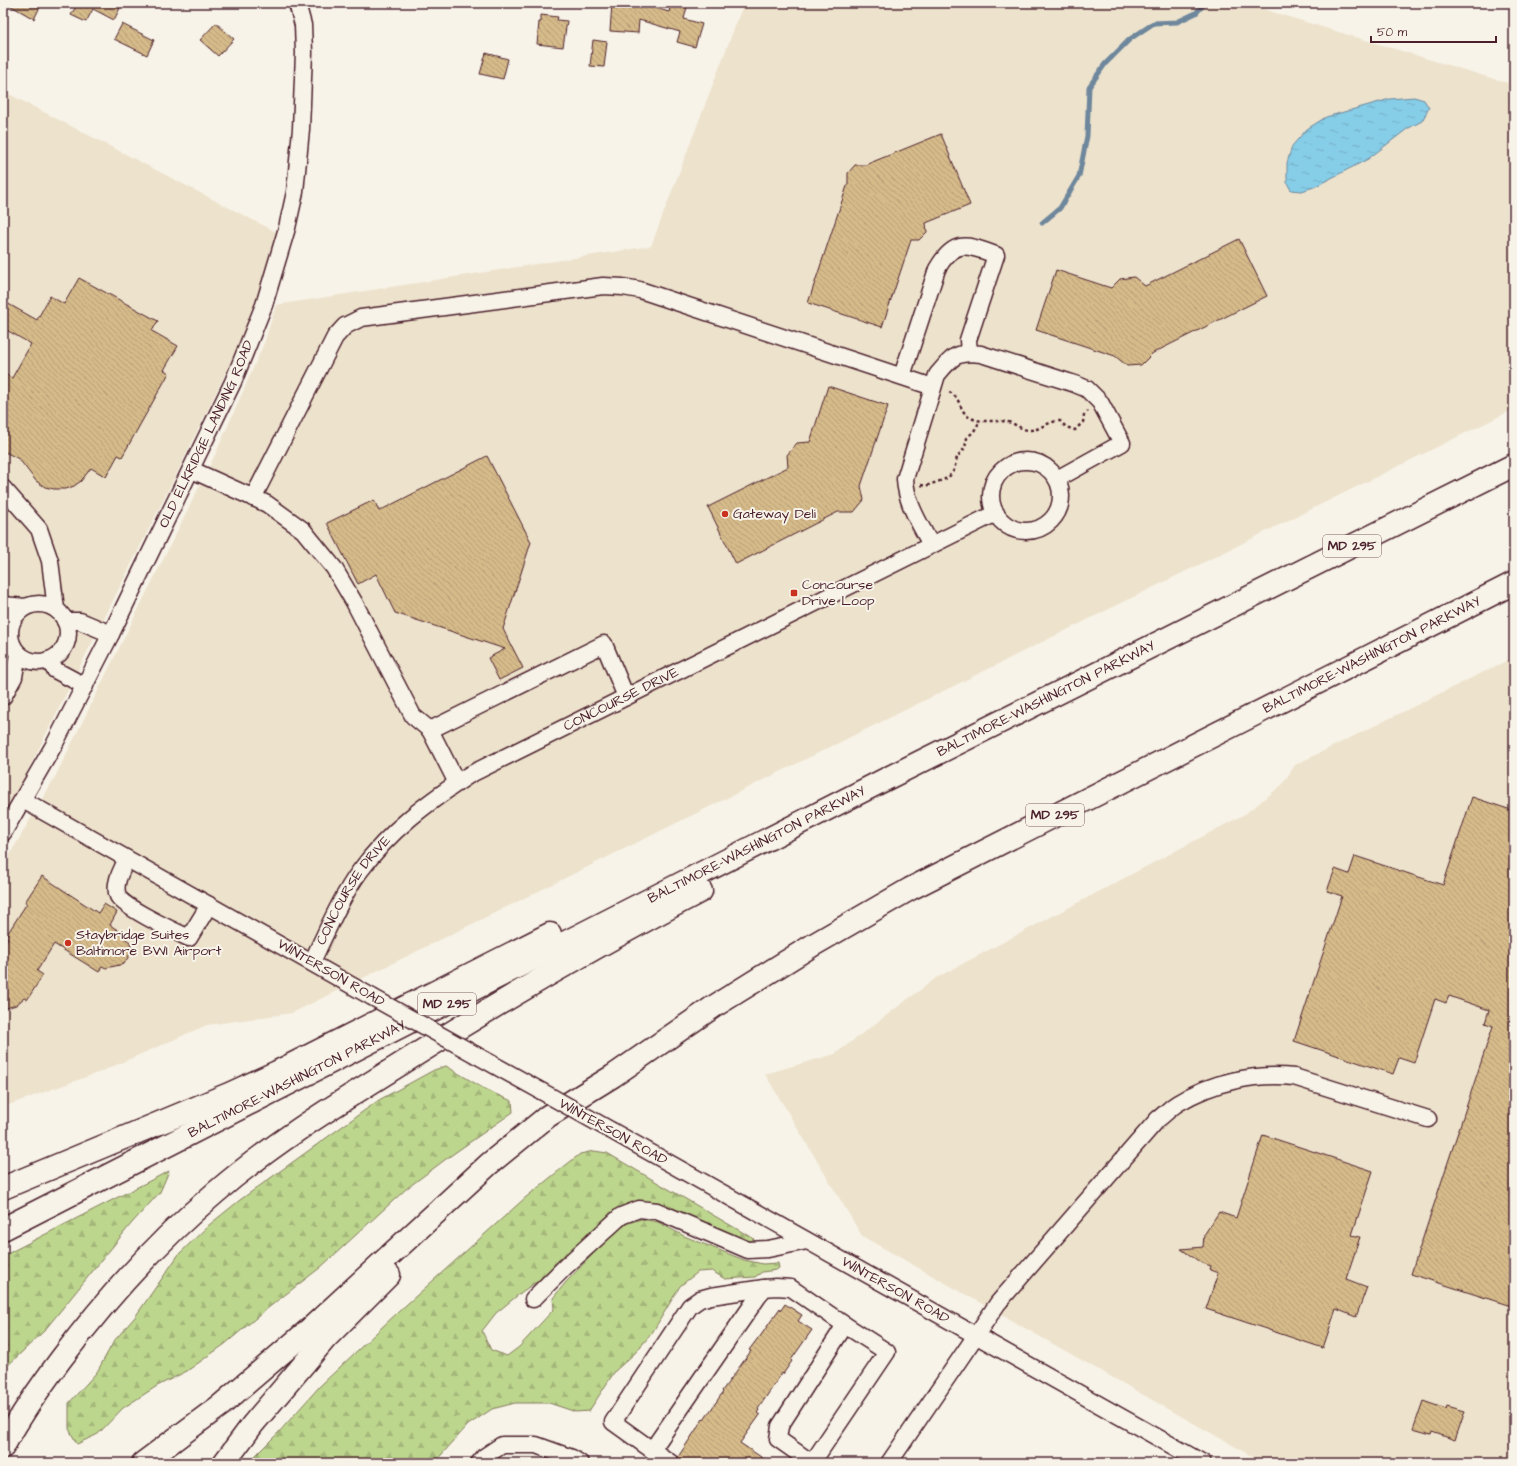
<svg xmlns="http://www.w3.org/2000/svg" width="1517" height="1466" font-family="'Architects Daughter',sans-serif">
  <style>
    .built { fill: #ede2cc }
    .forest { fill: url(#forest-firs); stroke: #847a5c }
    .water { fill: url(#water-ripples); stroke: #6e879c }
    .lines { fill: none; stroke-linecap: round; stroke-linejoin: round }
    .stream { stroke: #6e879c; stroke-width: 5 }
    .building { fill: url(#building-back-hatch); stroke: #4a1f2b }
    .minor-casing { stroke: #4a1f2b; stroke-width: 19 }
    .highway-casing { stroke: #4a1f2b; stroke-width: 25 }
    .path { stroke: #4a1f2b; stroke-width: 2.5; stroke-dasharray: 3 3; stroke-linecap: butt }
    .minor { stroke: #f7f3e8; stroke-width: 16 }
    .highway { stroke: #f7f3e8; stroke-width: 22 }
    .minor-bridge-casing { stroke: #4a1f2b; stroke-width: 19; stroke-linecap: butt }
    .minor-bridge { stroke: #f7f3e8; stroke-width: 16 }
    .poi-dot { fill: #c8321e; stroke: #f7f3e8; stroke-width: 1.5 }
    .labels { text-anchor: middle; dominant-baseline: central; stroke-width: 4; stroke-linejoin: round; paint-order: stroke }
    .shield { fill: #f7f3e8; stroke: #7e5f64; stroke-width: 1 }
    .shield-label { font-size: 13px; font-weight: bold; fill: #4a1f2b }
    .street-label { font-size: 14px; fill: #4a1f2b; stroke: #f7f3e8 }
    .poi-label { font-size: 14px; fill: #4a1f2b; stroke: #f7f3e8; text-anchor: start }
  </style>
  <defs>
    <pattern id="forest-firs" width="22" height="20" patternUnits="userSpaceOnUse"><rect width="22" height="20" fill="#bdd68d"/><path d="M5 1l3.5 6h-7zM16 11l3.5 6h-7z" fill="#a4b77a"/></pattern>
    <pattern id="water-ripples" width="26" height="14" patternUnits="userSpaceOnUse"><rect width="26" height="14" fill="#86cde7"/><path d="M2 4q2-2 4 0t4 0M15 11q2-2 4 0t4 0" fill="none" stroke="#75b0c6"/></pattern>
    <pattern id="building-back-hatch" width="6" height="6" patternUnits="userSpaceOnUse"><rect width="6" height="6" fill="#d5ba8a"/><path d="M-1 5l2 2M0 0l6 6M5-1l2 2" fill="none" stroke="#b89f77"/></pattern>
  </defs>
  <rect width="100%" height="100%" fill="#f7f3e8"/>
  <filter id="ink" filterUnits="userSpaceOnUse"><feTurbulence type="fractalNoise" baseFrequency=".025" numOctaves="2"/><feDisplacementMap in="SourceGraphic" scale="8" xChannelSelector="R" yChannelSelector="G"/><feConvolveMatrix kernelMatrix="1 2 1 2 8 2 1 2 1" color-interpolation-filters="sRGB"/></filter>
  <g filter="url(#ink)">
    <!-- built -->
    <path class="built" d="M744,3H1243L1514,85V409L292,1013L207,1025L100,1072L3,1107V866L55,777L216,453L265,341L276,305L651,246Z
      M3,91L276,232L270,260L255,307L243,337L180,467L15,796L3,816Z
      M1514,657V1463H1264L862,1236L765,1074L835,1054L936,978L1245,814L1282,785L1295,765Z"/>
    <!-- forest -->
    <path class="forest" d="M446,1066L488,1091L512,1101L513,1112L446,1159L406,1189L321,1267L268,1308L225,1344L187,1371L157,1386L123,1408L98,1434L77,1444L69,1429V1403L97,1372L114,1341L135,1317L179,1254L209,1225L240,1200L379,1100L434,1070Z
      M594,1151L607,1153L754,1239L749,1242L660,1205L641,1201L627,1205L613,1213L541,1279L523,1291L496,1313L482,1331L491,1350L507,1356L519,1347L554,1309L553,1298L566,1282L616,1230L628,1223L641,1219L658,1222L684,1236L744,1260L763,1264L778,1263L779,1268L776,1270L762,1272L755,1277L725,1279L712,1271L698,1272L680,1286L652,1333L635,1353L615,1371L589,1411L576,1412L549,1403H515L492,1409L468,1425L434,1463H248L279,1432L320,1386L396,1314L525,1198L561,1169L580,1154Z
      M169,1171L160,1192L131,1224L44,1331L3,1370V1256Z"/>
    <!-- water -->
    <path class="water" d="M1414,97L1424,100L1429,108L1422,121L1407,129L1368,159L1314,187L1302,191L1291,190L1287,183V163L1292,146L1307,129L1326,117L1390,99Z"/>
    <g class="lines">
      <!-- stream -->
      <path class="stream" d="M1042,223L1060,208L1079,176L1087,136L1089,87L1105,64L1130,39L1154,23L1177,22L1196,13L1205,3"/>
    </g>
    <!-- building -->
    <path class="building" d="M6,3H42L34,19Z
      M78,3H109L120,8L114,20L93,9L86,22L71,15Z
      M612,3L642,4L669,12L671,3H688L684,19L702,24L695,47L677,42L680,32L639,20L638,33L610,31Z
      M541,15L558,17L557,20L567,21L563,47L537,44L539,22H541Z
      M216,23L234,39L218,56L200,40Z
      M122,24L154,40L147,55L114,39Z
      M593,40L607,42L604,67L590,66Z
      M486,53L508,59L503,79L480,74Z
      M941,134L970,205L926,223L927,232L919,240H911L882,327L808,303L848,183V173L855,165H865Z
      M1239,239L1267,296L1153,353L1141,365L1127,366L1115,356L1036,330L1056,270L1111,288L1120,279L1134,277L1145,286Z
      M79,278L158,321L152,331L178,346L164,370L169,373L122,457L118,455L106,477L91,468L81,481L74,486L66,489H54L45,487L36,481L19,459L3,451V373L12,378L31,344L3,328V301L37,320L50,296L64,304Z
      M828,386L888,406L861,486L864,500L854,512H838L736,564L708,507L788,467L787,455L797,443L810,442Z
      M487,456L531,542L503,629L523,668L499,680L488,658L505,649L395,613L376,574L358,584L327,523L374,500L379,511Z
      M1472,797L1514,811V1307L1411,1274L1493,1026L1485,1023L1489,1010L1449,996L1446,1003L1435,999L1414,1063L1399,1058L1393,1074L1294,1041L1342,896L1327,891L1335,869L1349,874L1355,856L1443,885Z
      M42,876L98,913L104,904L117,912L110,925L125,935L123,937L130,942L132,951L124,964L106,968L102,966L99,972L54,944L37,971L43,975L27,1000L24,998L16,1005L3,1009V946L8,938L6,936L27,903L25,902Z
      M1263,1135L1373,1171L1352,1235L1360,1237L1346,1279L1367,1287L1356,1317L1336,1309L1323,1348L1206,1309L1218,1273L1210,1270L1211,1266L1200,1262L1181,1249L1203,1247L1204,1235L1219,1212L1236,1218Z
      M785,1304L802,1315L798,1321L812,1330L791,1360L792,1361L783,1374L782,1373L758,1409L759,1410L757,1413L760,1415L740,1443L770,1463H687L678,1457L703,1419L704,1420L723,1392L722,1391L751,1351L749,1350L758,1338H759L780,1308L781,1310Z
      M1423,1401L1446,1409L1447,1406L1465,1411L1455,1440L1432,1432L1431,1435L1413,1430Z"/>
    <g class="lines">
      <defs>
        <g id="minor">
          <path d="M902,376L937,269C955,238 967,245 996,255L968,340L969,353"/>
          <circle cx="1026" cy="496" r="35"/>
          <path d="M192,470L267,504L303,530L334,568L354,602L413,716L430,730"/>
          <path d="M3,488L39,529L50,561L56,609"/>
          <path d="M253,498L335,337L345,326L361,318L603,286L623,287L640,290L933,387"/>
          <path d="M931,545C920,524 906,503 905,479L937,375C952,357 956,351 981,354L1075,384L1087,389L1100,402L1122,443L1057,479"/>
          <circle cx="39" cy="633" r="29"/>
          <path d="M3,605L25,607"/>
          <path d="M65,621H80L111,634"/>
          <path d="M48,660L55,670L85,686"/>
          <path d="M3,697L14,677L18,653"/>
          <path d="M457,783L430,730L604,644L626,697"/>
          <path d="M23,800L372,997"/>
          <path id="s1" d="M3,833L54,745L111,634L233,382L264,305L287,228L295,192L301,129L304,53L303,25L297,3"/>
          <path d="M127,859C122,869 113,884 118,896C122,907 176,932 189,938L209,905"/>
          <path id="s2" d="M312,962C326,933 341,897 360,871C390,830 427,803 469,775L996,513"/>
          <path d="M476,1055L541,1091"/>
          <path id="s3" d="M612,1131L1203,1463"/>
          <path d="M533,1299L565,1267L621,1216L639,1209L657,1211L748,1250L768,1249L807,1241"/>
          <path d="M652,1450L613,1422L690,1306L700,1299L711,1296L764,1288"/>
          <path d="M479,1463L484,1457L502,1445H536L572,1458L580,1463"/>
          <path d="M671,1463L652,1450L764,1288L776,1287L791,1288L845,1325L780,1426L778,1439L812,1463"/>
          <path d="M812,1463L887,1352L845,1325"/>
          <path d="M889,1463L998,1303L1158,1119C1165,1114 1171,1107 1178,1103C1212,1082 1254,1073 1294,1077L1428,1119"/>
        </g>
        <g id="highway">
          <path d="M3,1188L229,1094L277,1072L550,934"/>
          <path id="s4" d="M3,1229L890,777L1514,465"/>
          <path d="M3,1447C20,1416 40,1387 61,1359C106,1299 157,1242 215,1193C275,1141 342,1101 409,1059C504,999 601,943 701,891"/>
          <path id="s5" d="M143,1463L221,1405L312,1327L489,1164L548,1116L613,1076L713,1007L813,945L910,889L1514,583"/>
          <path d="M224,1463L253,1424L326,1338L389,1275"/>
        </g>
      </defs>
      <!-- minor casing -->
      <use href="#minor" class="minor-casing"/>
      <!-- highway casing -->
      <use href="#highway" class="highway-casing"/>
      <!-- path -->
      <path class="path" d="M949,392C961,397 959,411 969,417C981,424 996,419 1008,422C1016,424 1023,431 1031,430C1041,430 1047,421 1060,421L1066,427L1075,430L1083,422L1084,415L1088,411
        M921,485L926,486L948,478L954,470L957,457L965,448L967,438L974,431L980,421"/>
      <!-- minor -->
      <use href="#minor" class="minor"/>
      <!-- highway -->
      <use href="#highway" class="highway"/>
      <defs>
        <path id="minor-bridge" d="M372,997L476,1055
          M541,1091L612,1131"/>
      </defs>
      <!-- minor-bridge casing -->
      <use href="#minor-bridge" class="minor-bridge-casing"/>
      <!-- minor-bridge -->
      <use href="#minor-bridge" class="minor-bridge"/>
    </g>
  </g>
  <!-- markers -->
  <g class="poi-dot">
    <circle cx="725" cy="514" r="4"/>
    <rect x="790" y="589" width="8" height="8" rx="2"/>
    <circle cx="68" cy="943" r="4"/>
  </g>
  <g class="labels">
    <!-- shield labels -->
    <g class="shield">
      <rect x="1323" y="535" width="58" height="22" rx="3"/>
      <rect x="1026" y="804" width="58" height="22" rx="3"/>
      <rect x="418" y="993" width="58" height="22" rx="3"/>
    </g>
    <g class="shield-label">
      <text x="1352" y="546">MD 295</text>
      <text x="1055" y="815">MD 295</text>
      <text x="447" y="1004">MD 295</text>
    </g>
    <!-- street labels -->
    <g class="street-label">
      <text stroke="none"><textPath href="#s1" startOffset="448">OLD ELKRIDGE LANDING ROAD</textPath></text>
      <text stroke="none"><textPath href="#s5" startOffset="1479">BALTIMORE-WASHINGTON PARKWAY</textPath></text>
      <text stroke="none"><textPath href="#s4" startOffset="1170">BALTIMORE-WASHINGTON PARKWAY</textPath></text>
      <text stroke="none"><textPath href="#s2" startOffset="419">CONCOURSE DRIVE</textPath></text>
      <text stroke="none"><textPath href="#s4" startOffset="846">BALTIMORE-WASHINGTON PARKWAY</textPath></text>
      <text stroke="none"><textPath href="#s2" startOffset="83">CONCOURSE DRIVE</textPath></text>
      <text transform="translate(331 973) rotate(30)">WINTERSON ROAD</text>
      <text stroke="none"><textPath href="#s4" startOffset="330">BALTIMORE-WASHINGTON PARKWAY</textPath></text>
      <text transform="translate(613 1132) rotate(29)">WINTERSON ROAD</text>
      <text stroke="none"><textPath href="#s3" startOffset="325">WINTERSON ROAD</textPath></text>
    </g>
    <!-- poi labels -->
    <g class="poi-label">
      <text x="733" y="514">Gateway Deli</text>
      <text x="802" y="585">Concourse<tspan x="802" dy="16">Drive Loop</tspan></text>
      <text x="76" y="935">Staybridge Suites<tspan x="76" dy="16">Baltimore BWI Airport</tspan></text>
    </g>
  </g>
  <!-- margin -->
  <rect width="1517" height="1466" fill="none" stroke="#f7f3e8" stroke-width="16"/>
  <rect x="8" y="8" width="1501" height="1450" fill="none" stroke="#4a1f2b" stroke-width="1.5" filter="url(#ink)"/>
  <!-- scale -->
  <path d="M1371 36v6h125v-6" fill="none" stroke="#4a1f2b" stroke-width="2"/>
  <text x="1377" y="36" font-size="12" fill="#4a1f2b" stroke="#f7f3e8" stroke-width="3" paint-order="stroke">50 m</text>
</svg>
